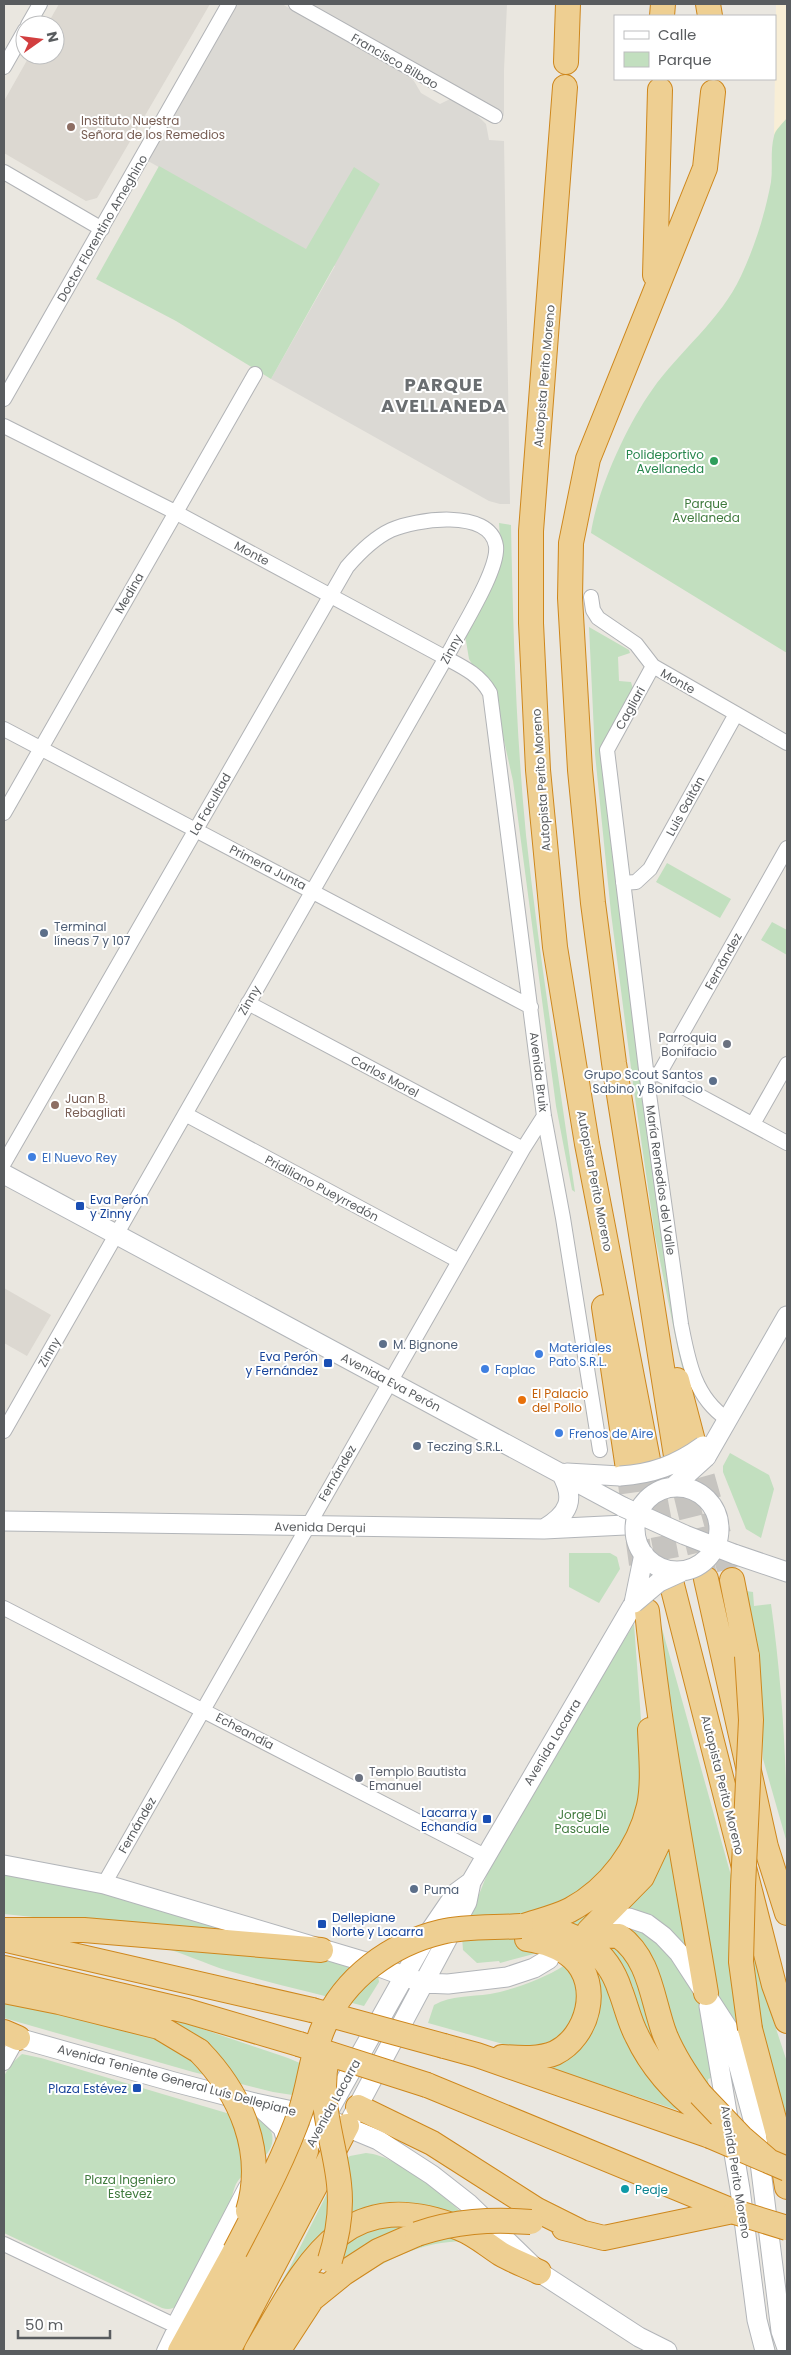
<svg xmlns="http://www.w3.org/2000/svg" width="791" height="2355" font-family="Poppins,sans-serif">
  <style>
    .commercial { fill: #f8eed6 }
    .industrial { fill: #dbd9d4 }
    .education { fill: #dcd8d1 }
    .green { fill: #c2dfbf }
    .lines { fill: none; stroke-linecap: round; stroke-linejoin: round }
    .highway-tunnel { stroke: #c6c4c0; stroke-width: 24; stroke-dasharray: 24 12; stroke-linecap: butt }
    .street-casing { stroke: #b1b3b6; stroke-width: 16 }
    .secondary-casing { stroke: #b2b5b9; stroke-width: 21 }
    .highway-casing { stroke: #ce871c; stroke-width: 26 }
    .street { stroke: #fff; stroke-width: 14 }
    .secondary { stroke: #fff; stroke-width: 19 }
    .highway { stroke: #eecf92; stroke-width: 24 }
    .secondary-bridge-casing { stroke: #b2b5b9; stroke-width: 21; stroke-linecap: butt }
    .highway-bridge-casing { stroke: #ce871c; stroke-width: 26; stroke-linecap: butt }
    .secondary-bridge { stroke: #fff; stroke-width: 19 }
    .highway-bridge { stroke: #eecf92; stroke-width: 24 }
    .education-dot { fill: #8d6e63; stroke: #fff; stroke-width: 2 }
    .leisure-dot { fill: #2e9e5b; stroke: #fff; stroke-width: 2 }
    .service-dot { fill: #5c6f8a; stroke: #fff; stroke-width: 2 }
    .worship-dot { fill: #6b7280; stroke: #fff; stroke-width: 2 }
    .shop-dot { fill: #3f7fe0; stroke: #fff; stroke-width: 2 }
    .transit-dot { fill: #1a4fb4; stroke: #fff; stroke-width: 2 }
    .food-dot { fill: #e8710a; stroke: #fff; stroke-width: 2 }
    .culture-dot { fill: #0f9aa8; stroke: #fff; stroke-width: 2 }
    .labels { text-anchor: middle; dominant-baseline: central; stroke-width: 4; stroke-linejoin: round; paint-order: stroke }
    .street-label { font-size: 12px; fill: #595c5f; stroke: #fff }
    .education-label { font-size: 12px; fill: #785e54; stroke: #fff; text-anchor: start }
    .leisure-label { font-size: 12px; fill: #27864d; stroke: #fff; text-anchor: end }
    .park-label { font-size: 12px; fill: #3f7a3d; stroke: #fff }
    .service-label { font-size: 12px; fill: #4e5e75; stroke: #fff; text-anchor: start }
    .worship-label { font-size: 12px; fill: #5b616d; stroke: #fff; text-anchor: end }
    .shop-label { font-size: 12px; fill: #366cbe; stroke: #fff; text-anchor: start }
    .transit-label { font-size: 12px; fill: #164399; stroke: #fff; text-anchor: end }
    .food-label { font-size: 12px; fill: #c56008; stroke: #fff; text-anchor: start }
    .culture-label { font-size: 12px; fill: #0d838f; stroke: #fff; text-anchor: start }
    .district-label { font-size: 18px; font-weight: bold; letter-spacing: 1px; fill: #6a6e71; stroke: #fff }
  </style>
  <rect width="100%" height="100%" fill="#eae7e0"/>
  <!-- commercial -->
  <path class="commercial" d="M776,4H787V118L774,135Z"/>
  <!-- industrial -->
  <path class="industrial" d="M238,4H282L407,75L414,81L421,93L440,104L450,99L475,113L486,124L489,140L504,141L510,504H500L489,501L271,379L335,266L148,161Z
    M310,4H507L504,70V116Z"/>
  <!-- education -->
  <path class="education" d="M59,4H210L97,198L86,201L4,153V101L30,55H55V25H47Z
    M4,1288L51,1315L27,1356L4,1343Z"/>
  <!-- green -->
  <path class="green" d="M787,118V653L591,533C597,490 627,425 652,390C680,350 720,321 741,276C755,246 765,214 771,182C773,167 770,151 774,136C775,130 783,123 787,118Z
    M159,166L306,249L354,167L380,184L271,379L176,321L96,279Z
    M499,523L511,525C513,628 516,732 526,835C539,954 558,1073 575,1192L572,1190L556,1106L513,781L496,705L469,659L465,635L501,553Z
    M589,627L629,650L630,653L618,657L619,681L631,682L633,689L603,744L683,1360L701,1422L698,1432L678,1350L655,1236L634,1091L611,913L595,754Z
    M667,863L731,899L720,918L656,882Z
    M772,922L787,930V955L761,940Z
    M730,1453L769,1475L774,1489L761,1538L746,1529L723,1472V1466Z
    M569,1553H610L617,1557L620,1569L599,1603L569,1587Z
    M746,1591L753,1592L754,1606L771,1604C782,1683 787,1763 787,1843L763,1759L758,1647Z
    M656,1607L761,1983L787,2062V2124L771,2142L766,2140L711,1989L682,1801L672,1707L660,1652Z
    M634,1624L643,1747V1786L629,1840L545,1951L500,1963L499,1961L477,1963L463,1950L462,1937L488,1872L581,1709Z
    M663,1799L603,1939L632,1961L673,2079L633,2008L562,1925Z
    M668,1836L694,1959L621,1908Z
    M4,1871L89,1889L242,1932L101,1924L4,1914Z
    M625,1925L635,1926L666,1949L701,2000L714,2077L708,2079L709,2093L698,2081Z
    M157,1946L296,1951L378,1975L379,1982L364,2006C319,1994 274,1984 229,1971C205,1964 182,1952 157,1946Z
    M596,1962L683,2112L539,2064L561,2059L590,1973Z
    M565,1965C577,1978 585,2008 574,2023C568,2032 556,2040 548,2047H514L428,2023L434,2005C452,1995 470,1997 490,1994C516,1989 543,1979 565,1965Z
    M4,1977L185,2023L288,2058L333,2077L299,2096L273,2092L193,2072L4,2018V1998L202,2045Z
    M22,2054L41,2058L230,2114C246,2116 267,2115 272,2134C277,2158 246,2166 236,2184C232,2193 231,2204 227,2213C213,2244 194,2274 178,2305C173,2309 169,2310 162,2308L4,2233V2076L11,2064Z
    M366,2153C403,2156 455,2206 482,2231L363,2216L251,2351H242L290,2267L344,2160L350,2156Z
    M392,2219L470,2241C416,2240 376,2265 334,2296L345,2262L324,2257L322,2255Z"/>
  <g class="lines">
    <!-- highway-tunnel -->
    <path class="highway-tunnel" d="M693,1442L732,1580
      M677,1459L706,1579
      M649,1465L672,1585
      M628,1469L643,1579"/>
    <defs>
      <path id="street" d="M296,4L495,116
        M28,25L40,4
        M4,67L25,30
        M4,172L102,229
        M4,399L229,4
        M4,426L175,512L446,658C463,667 480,675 490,693L544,1116L563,1218L600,1450
        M591,597L593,610L598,618L636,644L653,666L787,743
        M653,666L607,750L649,1094L681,1324C688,1360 694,1397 727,1419
        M4,729L531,1007
        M4,813L255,374
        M623,883L636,882L650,869L736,714
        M248,1003L523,1149
        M659,1074L787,848
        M650,1075L659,1074L787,1143
        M185,1114L459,1261
        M753,1124L787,1064
        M4,1163L347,567C359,553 374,538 391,530C415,519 490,508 496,546C499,569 463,625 452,647L4,1431
        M4,1608L485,1856
        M104,1884L523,1149L544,1116
        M4,2063L18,2038
        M4,2244L176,2326L164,2351"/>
      <path id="secondary" d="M4,1174L623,1507
        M706,1457L787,1316
        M567,1473L620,1476
        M4,1521L544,1529L625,1525
        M544,1529C569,1514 576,1499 561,1473
        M734,1554L787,1572
        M4,1865L104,1884L366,1962L423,1983L448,1984L507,1977L534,1968L549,1959
        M595,1928L620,1918H629L647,1924L663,1936L679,1953L729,2030L756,2130L781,2331L787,2348
        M709,2006L740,2189L757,2320L765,2351
        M4,2036L18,2038L174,2082L255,2103L325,2118L378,2140L432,2175L469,2204L539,2272L639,2337L667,2351
        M258,2105L283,2128L287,2142
        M351,2119L467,1902L471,1882L634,1603
        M293,2145L306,2151L428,1934L456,1893L471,1882
        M176,2326L248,2188"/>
      <path id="highway" d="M708,4L710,16
        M662,16L663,4
        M566,62L568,4
        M565,87L531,531V623L538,770L555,947L587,1144L649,1465
        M655,275L660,90
        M604,1307L628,1469
        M677,1380L693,1441
        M676,1456L614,1063L593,903L580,770L570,598L571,543L588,459L705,168L713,92
        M706,1579L766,1847L787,1913
        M732,1580L747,1656
        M672,1585L774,1985L787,2021
        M647,1611C660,1739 685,1866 706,1993
        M524,1926C539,1921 556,1917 570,1910C609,1889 639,1849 649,1806C654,1782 651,1755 650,1730
        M530,1927C572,1930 606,1947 620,1990C626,2005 629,2021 637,2036C652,2068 675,2093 703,2114
        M4,1930H84L321,1950
        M589,1931L642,1877L660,1839L668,1799
        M594,1938L604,1935L619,1936C651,1959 652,2001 665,2035C674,2057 686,2075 700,2094
        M7,1940L312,2010
        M4,1968L187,2011L299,2044
        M4,1991L59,2002L159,2027L199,2051
        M750,2029L778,2134L787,2187
        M4,2032L18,2038
        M444,2046L477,2055L710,2136
        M502,2057C518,2058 539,2060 555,2053C588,2037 602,1985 573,1958C560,1946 544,1942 527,1939
        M427,2085L735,2212
        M358,2107L432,2143L537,2210L579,2231
        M564,2228L604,2238L733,2211
        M312,2299L344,2273L378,2251L417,2234
        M180,2351L235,2251
        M206,2351C242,2286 283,2222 306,2151
        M228,2351L347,2126
        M256,2351C306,2266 342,2181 459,2228C475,2234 487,2245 501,2254C513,2261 527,2266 539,2272
        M278,2351L312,2299L319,2285"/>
    </defs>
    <!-- street casing -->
    <use href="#street" class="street-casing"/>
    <!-- secondary casing -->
    <use href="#secondary" class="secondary-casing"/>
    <!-- highway casing -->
    <use href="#highway" class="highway-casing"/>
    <!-- street -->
    <use href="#street" class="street"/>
    <!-- secondary -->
    <use href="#secondary" class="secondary"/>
    <!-- highway -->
    <use href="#highway" class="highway"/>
    <defs>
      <path id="secondary-bridge" d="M620,1476C652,1474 677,1465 703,1446
        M635 1529a42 42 0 1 1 84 0a42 42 0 1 1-84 0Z
        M673,1487L706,1457
        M623,1507L685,1535L734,1554
        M634,1603L659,1582L681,1572
        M634,1603L644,1554"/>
      <path id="highway-bridge" d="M747,1656L751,1720L743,1886L741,1962L750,2029
        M312,2010L444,2046
        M299,2044L427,2085
        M199,2051C241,2094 266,2152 248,2211
        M327,2059C317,2101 335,2143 339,2184C342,2210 338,2235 330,2260
        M700,2094L741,2137L770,2162
        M710,2136L787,2169
        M735,2212L787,2228
        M417,2234C455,2221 491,2219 531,2222
        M235,2251C259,2205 284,2159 301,2110C310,2082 312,2052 324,2026C344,1978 391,1944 441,1932C466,1926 495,1928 521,1926"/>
    </defs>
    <!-- secondary-bridge casing -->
    <use href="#secondary-bridge" class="secondary-bridge-casing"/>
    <!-- highway-bridge casing -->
    <use href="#highway-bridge" class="highway-bridge-casing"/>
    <!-- secondary-bridge -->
    <use href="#secondary-bridge" class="secondary-bridge"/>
    <!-- highway-bridge -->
    <use href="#highway-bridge" class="highway-bridge"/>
  </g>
  <!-- markers -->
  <g class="education-dot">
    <circle cx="71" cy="127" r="5"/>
    <circle cx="55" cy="1105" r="5"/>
  </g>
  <circle class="leisure-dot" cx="714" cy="461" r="5"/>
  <g class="service-dot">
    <circle cx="44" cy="933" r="5"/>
    <circle cx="713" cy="1081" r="5"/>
    <circle cx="383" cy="1344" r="5"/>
    <circle cx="417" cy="1446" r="5"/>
    <circle cx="414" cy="1889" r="5"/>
  </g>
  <g class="worship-dot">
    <circle cx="727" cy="1044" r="5"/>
    <circle cx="359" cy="1778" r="5"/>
  </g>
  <g class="shop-dot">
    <circle cx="32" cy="1157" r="5"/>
    <circle cx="539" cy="1354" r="5"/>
    <circle cx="485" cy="1369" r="5"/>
    <circle cx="559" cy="1433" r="5"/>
  </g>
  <g class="transit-dot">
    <rect x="75" y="1201" width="10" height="10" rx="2.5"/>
    <rect x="323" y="1358" width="10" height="10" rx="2.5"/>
    <rect x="482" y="1814" width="10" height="10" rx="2.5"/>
    <rect x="317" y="1919" width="10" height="10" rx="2.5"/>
    <rect x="132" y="2083" width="10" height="10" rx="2.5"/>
  </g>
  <circle class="food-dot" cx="522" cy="1400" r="5"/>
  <circle class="culture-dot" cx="625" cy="2189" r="5"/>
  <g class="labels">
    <!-- street labels -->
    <g class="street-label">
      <text transform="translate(395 61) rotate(30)">Francisco Bilbao</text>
      <text transform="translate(102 228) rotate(-60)">Doctor Florentino Ameghino</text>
      <text transform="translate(544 376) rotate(-85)">Autopista Perito Moreno</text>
      <text transform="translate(252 553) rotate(28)">Monte</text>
      <text transform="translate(129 593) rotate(-60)">Medina</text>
      <text transform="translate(451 649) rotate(-62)">Zinny</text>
      <text transform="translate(678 681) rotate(30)">Monte</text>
      <text transform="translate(630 708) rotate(-61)">Cagliari</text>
      <text transform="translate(541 780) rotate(-94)">Autopista Perito Moreno</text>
      <text transform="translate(210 804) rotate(-60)">La Facultad</text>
      <text transform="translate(685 806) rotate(-61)">Luis Gaitán</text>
      <text transform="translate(268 867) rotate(27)">Primera Junta</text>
      <text transform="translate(723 961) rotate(-61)">Fernández</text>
      <text transform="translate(249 1000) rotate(-60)">Zinny</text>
      <text transform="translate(539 1072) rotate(83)">Avenida Bruix</text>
      <text transform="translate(385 1076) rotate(28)">Carlos Morel</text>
      <text transform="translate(661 1180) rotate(82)">María Remedios del Valle</text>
      <text transform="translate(595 1181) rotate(79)">Autopista Perito Moreno</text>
      <text transform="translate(322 1188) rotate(28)">Pridiliano Pueyrredón</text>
      <text transform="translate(49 1352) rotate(-60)">Zinny</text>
      <text transform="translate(391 1382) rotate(28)">Avenida Eva Perón</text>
      <text transform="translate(337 1473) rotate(-60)">Fernández</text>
      <text transform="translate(320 1527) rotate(1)">Avenida Derqui</text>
      <text transform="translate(245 1731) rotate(28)">Echeandía</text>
      <text transform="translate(552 1742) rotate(-59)">Avenida Lacarra</text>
      <text transform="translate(723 1785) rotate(76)">Autopista Perito Moreno</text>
      <text transform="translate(137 1825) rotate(-60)">Fernández</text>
      <text transform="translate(177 2080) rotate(15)">Avenida Teniente General Luís Dellepiane</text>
      <text transform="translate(333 2103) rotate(-61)">Avenida Lacarra</text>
      <text transform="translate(736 2172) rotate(81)">Avenida Perito Moreno</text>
    </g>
    <!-- education labels -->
    <g class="education-label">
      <text x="81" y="120">Instituto Nuestra<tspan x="81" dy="14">Señora de los Remedios</tspan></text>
      <text x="65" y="1098">Juan B.<tspan x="65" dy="14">Rebagliati</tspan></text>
    </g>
    <!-- leisure labels -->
    <g class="leisure-label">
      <text x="704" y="454">Polideportivo<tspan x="704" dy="14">Avellaneda</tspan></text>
    </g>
    <!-- park labels -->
    <g class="park-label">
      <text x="706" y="503">Parque<tspan x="706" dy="14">Avellaneda</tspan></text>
      <text x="582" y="1814">Jorge Di<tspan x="582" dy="14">Pascuale</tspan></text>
      <text x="130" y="2179">Plaza Ingeniero<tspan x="130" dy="14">Estevez</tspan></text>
    </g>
    <!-- service labels -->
    <g class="service-label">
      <text x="54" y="926">Terminal<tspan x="54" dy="14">líneas 7 y 107</tspan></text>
      <text x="703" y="1074" text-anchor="end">Grupo Scout Santos<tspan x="703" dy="14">Sabino y Bonifacio</tspan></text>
      <text x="393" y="1344">M. Bignone</text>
      <text x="427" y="1446">Teczing S.R.L.</text>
      <text x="424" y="1889">Puma</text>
    </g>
    <!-- worship labels -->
    <g class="worship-label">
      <text x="717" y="1037">Parroquia<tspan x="717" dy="14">Bonifacio</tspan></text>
      <text x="369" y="1771" text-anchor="start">Templo Bautista<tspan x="369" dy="14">Emanuel</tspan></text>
    </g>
    <!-- shop labels -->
    <g class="shop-label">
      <text x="42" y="1157">El Nuevo Rey</text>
      <text x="549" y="1347">Materiales<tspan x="549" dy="14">Pato S.R.L.</tspan></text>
      <text x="495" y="1369">Faplac</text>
      <text x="569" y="1433">Frenos de Aire</text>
    </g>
    <!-- transit labels -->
    <g class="transit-label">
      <text x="90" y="1199" text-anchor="start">Eva Perón<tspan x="90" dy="14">y Zinny</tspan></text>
      <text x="318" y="1356">Eva Perón<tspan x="318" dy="14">y Fernández</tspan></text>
      <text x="477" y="1812">Lacarra y<tspan x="477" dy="14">Echandía</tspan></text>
      <text x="332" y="1917" text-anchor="start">Dellepiane<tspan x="332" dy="14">Norte y Lacarra</tspan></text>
      <text x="127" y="2088">Plaza Estévez</text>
    </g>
    <!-- food labels -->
    <g class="food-label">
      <text x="532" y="1393">El Palacio<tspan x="532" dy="14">del Pollo</tspan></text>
    </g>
    <!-- culture labels -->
    <g class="culture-label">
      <text x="635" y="2189">Peaje</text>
    </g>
    <!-- district labels -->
    <g class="district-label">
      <text x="444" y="384">PARQUE<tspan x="444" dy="21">AVELLANEDA</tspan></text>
    </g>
  </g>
  <!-- border -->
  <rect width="791" height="2355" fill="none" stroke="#595c5f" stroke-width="10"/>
  <!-- legend -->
  <rect x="614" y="15" width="162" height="65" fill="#ffffff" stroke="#bdbebf"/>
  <rect x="624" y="31" width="25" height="8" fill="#ffffff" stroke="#bdbebf"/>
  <text x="658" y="40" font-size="15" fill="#595c5f">Calle</text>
  <rect x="624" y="52" width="25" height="15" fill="#c2dfbf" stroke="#bdbebf"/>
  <text x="658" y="65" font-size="15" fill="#595c5f">Parque</text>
  <!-- north arrow -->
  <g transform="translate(40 40) rotate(76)"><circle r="24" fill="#ffffff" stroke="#bdbebf"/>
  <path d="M0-4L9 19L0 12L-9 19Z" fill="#d23e3f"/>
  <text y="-8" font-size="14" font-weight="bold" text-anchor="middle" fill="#595c5f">N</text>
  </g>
  <!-- scale -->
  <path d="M18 2330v8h92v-8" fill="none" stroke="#595c5f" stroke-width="2.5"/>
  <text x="25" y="2330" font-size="15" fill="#595c5f" stroke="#ffffff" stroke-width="4" paint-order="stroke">50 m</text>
</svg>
